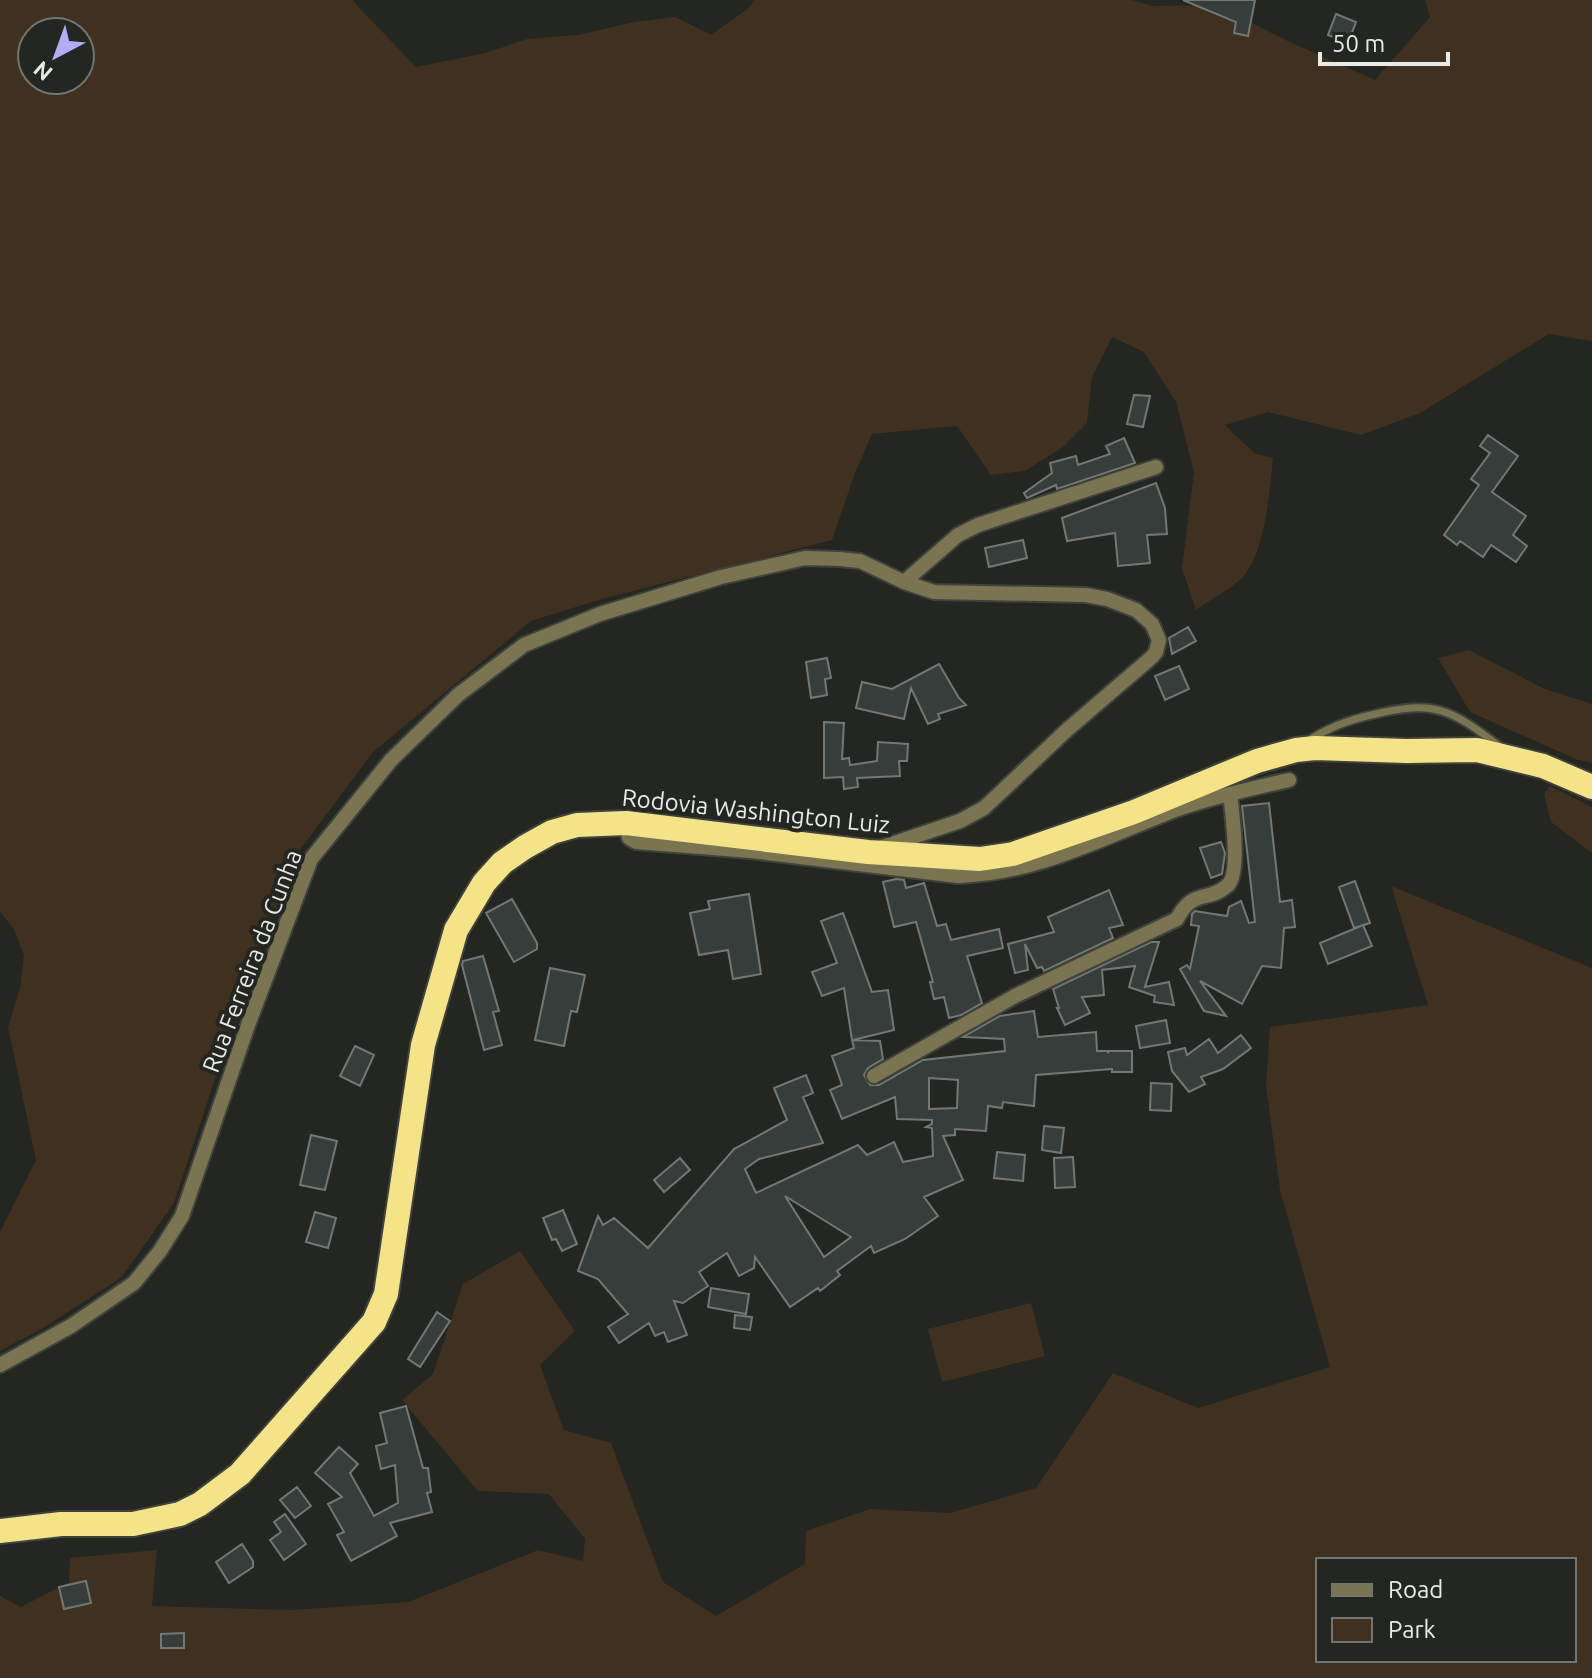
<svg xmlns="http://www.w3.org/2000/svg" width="1592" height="1678" font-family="Ubuntu,sans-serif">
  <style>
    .green { fill: #40301f; fill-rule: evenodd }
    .building { fill: #373d3a; stroke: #727875; stroke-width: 2; fill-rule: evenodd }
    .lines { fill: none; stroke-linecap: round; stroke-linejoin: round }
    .lane-casing { stroke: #3f423d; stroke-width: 11 }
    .street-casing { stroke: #3f423d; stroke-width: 18 }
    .highway-casing { stroke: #3f423d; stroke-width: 28 }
    .lane { stroke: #7a7451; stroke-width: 7 }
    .street { stroke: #7a7451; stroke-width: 14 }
    .highway { stroke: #f4e387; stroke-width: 24 }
    .labels { text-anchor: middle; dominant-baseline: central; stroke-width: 8; stroke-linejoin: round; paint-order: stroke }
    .street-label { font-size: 24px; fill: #e9ebe7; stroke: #232621 }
  </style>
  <rect width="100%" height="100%" fill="#232621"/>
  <!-- green -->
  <path class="green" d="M0,0H352L416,67L485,53L527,39L578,35L634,22L675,17L711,35L750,7L754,0H1132L1152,6L1217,5L1281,38L1375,80L1430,17L1425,0H1592V341L1549,334L1420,413L1361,435L1268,412L1225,425L1254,453L1273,458C1270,490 1265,554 1242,578C1229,590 1210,600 1196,610L1182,568L1194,472L1176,402L1144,352L1112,337L1092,377L1087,423L1063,447L1025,471L991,475L957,426L872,434L855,473L832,540L602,599L531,621L373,752L300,850L247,982L174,1203L122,1277L45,1327L0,1351V1232L36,1160L8,1027L20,988L24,955L14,929L0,912ZM32,32H80V80H32Z
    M1469,650L1545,689L1592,704V763L1578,760L1470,712L1438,658Z
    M1550,786L1592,807V853L1551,822L1544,794Z
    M1391,886L1592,968V1678H0V1596L21,1607L69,1582L70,1558L157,1550L152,1606L292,1610L408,1602L538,1550L583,1561L585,1539L549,1494L478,1491L402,1400L433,1374L463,1284L520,1251L575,1331L540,1365L564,1430L611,1443L663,1582L716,1616L805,1564L806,1531L870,1509L950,1513L1036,1488L1113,1373L1198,1408L1330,1367L1280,1190L1266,1086L1270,1027L1428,1005ZM1318,1560H1574V1660H1318Z
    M1031,1303L1045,1356L942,1382L928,1329Z"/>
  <!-- building -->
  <path class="building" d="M1183,0H1255L1248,36L1234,33L1236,22Z
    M1336,14L1356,22L1348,43L1328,35Z
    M1134,395L1150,396L1143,427L1127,424Z
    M1488,435L1518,456L1492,492L1526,516L1513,535L1527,546L1516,562L1491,545L1483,557L1460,541L1457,545L1444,535L1479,485L1471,479L1490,453L1480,446Z
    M1124,438L1135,463L1057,489L1056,485L1027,498L1024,493L1052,473L1050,463L1076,456L1078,465L1110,454L1106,446Z
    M1156,483L1165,508L1167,534L1147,535L1150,563L1118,566L1115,533L1067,541L1062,518Z
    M1023,540L1027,558L989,567L985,548Z
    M1188,627L1196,641L1172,654L1169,638Z
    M827,658L831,678L825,679L827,695L811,698L806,662Z
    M939,664L959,698L966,705L938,714L940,719L928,724L911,688L904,719L856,708L862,682L892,689Z
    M1179,666L1189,689L1165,700L1155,676Z
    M824,722L844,723L842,759L849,758L850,765L877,761L878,742L908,744L907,761H899L900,776L857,778L858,787L844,789L843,777L824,778Z
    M1269,803L1280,902L1292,900L1295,927L1284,928L1281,968L1262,966L1242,1004L1200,981L1226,1016L1204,1011L1180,969L1187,965L1190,969L1199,926L1191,925L1192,914L1195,911L1227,916L1229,907L1241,901L1249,923L1255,922L1242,806Z
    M1221,842L1225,853L1222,874L1211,878L1200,848Z
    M896,879L904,880L906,888L924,883L937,926L946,924L951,940L999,929L1003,948L967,956L982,1003L961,1015L949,1018L944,997L934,999L930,982H933L916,922L894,927L883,882Z
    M1355,881L1370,923L1354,928L1339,887Z
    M1109,890L1123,925L1109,928L1113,938L1044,971L1042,967L1037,968L1025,944L1028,970L1015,973L1008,944L1054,932L1048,917Z
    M749,894L761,974L733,979L728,950L699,955L690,913L710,909L708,901Z
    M512,899L537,943V949L514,962L486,913Z
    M843,913L872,992L888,990L894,1030L853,1040L880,1041L883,1059L868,1068L864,1075L870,1085H879L923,1060L1005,1051L1004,1039L963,1037L1000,1016L1034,1011L1038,1037L1096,1032L1097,1051H1108V1053L1109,1051H1132V1072H1112V1069L1036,1075L1034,1106L1003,1102L1002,1108L988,1106L986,1131L955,1129V1135L943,1136L963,1180L924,1197L938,1216L905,1239L874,1253L871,1246L837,1271L840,1275L820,1291L818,1288L790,1307L755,1257L754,1268L739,1276L727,1253L699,1272L708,1286L683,1303L674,1301L687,1335L668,1342L664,1332L655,1336L649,1323L619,1343L608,1327L628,1314L598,1279L578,1271L598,1216L603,1225L614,1218L648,1248L734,1149L787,1120L774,1088L806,1075L813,1093L803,1097L823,1143L759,1159L745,1169L756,1193L858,1145L867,1155L894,1142L903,1162L933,1156L932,1128L926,1127L932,1124V1120L897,1119L895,1097L842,1119L830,1090L842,1085L832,1056L854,1048L852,1040L844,988L822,996L812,972L837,963L821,921ZM929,1078L958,1080L957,1108L929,1109ZM785,1196L851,1237L824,1257Z
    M1363,925L1372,946L1328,964L1320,943Z
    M1151,942H1159L1145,987L1169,982L1174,1005L1154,1002L1155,996L1129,987L1135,966L1102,970L1104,995L1082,997L1090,1013L1065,1025L1057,1008H1059L1053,989Z
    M483,956L499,1011L493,1012L502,1045L484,1050L462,965L463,961Z
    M550,968L585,975L577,1012L571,1011L564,1046L535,1040Z
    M1166,1020L1170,1043L1140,1048L1136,1026Z
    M1241,1035L1251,1048L1223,1069L1201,1077L1205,1084L1189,1092L1172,1071L1168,1052L1185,1048L1187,1055L1209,1039L1218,1053Z
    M355,1046L374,1055L360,1086L340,1076Z
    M1151,1083L1172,1084L1171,1111L1150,1110Z
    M1044,1126L1064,1128L1061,1153L1042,1150Z
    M311,1135L337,1141L325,1190L300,1185Z
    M997,1152L1025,1155L1023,1181L994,1178Z
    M1073,1157L1075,1187L1055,1188L1054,1158Z
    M680,1158L690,1170L664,1192L654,1180Z
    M563,1210L577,1244L562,1251L556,1239L552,1240L543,1218Z
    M315,1212L336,1218L328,1248L306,1242Z
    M711,1288L749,1294L746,1314L708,1307Z
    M437,1312L450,1321L420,1367L408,1359Z
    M735,1315L752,1317L750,1330L734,1328Z
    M406,1406L423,1468H428L431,1492L427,1493L432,1512L390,1523L397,1536L351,1561L337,1535L344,1532L328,1504L342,1497L315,1473L339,1447L358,1464L350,1473L374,1516L398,1503L395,1465L381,1469L376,1446L387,1443L380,1413Z
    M297,1487L311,1506L295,1518L280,1500Z
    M285,1514L306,1544L284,1560L270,1540L281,1532L274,1522Z
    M242,1544L253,1561V1567L229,1583L216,1562Z
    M86,1581L91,1603L64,1609L59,1587Z
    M184,1633V1648H161V1634Z"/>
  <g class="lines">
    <defs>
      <path id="lane" d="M1308,741C1327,728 1349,720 1371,715C1436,699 1450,709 1502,748"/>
      <path id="street" d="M904,582L958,535L978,525L1156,467
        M626,823L629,838L636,842L751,851L958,876C1041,873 1105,836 1181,808C1216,796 1253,788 1289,780
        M874,1076L1015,996L1177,919C1193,888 1207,903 1227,886C1241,875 1232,811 1230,794
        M0,1365L71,1326L134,1283L160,1251L182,1216L248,1025L311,859L391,760L458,695L524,645L600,614L721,577L805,558L839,559L860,561L904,582L934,592L1086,595L1107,599L1136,610L1152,624L1159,640L1156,652L1152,657L1068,729L984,808L960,821L880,848"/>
      <path id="highway" d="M0,1531L61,1524H133L180,1514L200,1504L240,1474L374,1322L386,1294L423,1045L456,930L484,883L502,863L525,847L552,832L577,825L626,823L868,852L980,859L1013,854L1134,812L1257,761L1296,750L1315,748L1406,751L1477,750L1543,766L1592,787"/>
    </defs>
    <!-- lane casing -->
    <use href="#lane" class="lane-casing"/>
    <!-- street casing -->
    <use href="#street" class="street-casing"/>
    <!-- highway casing -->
    <use href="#highway" class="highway-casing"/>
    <!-- lane -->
    <use href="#lane" class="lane"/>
    <!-- street -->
    <use href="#street" class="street"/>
    <!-- highway -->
    <use href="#highway" class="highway"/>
  </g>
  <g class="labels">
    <!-- street labels -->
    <g class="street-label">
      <text transform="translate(756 811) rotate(6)">Rodovia Washington Luiz</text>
      <text transform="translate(252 961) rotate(-69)">Rua Ferreira da Cunha</text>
    </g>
  </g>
  <!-- legend -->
  <rect x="1316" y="1558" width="260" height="104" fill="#232621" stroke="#727570" stroke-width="2"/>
  <rect x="1332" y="1584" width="40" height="12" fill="#7a7451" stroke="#727570" stroke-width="2"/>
  <text x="1388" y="1598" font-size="24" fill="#e9ebe7">Road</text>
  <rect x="1332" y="1618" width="40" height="24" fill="#40301f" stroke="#727570" stroke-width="2"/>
  <text x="1388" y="1638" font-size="24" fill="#e9ebe7">Park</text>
  <!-- north arrow -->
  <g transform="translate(56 56) rotate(221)"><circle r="38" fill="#232621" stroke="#727570" stroke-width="2"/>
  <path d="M0-6L14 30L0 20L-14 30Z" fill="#b3adf9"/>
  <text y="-12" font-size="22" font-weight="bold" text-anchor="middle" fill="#e9ebe7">N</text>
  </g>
  <!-- scale -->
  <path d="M1320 52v12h128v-12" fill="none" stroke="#e9ebe7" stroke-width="4"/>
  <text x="1332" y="52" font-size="24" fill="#e9ebe7" stroke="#232621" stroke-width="6" paint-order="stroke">50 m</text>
</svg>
